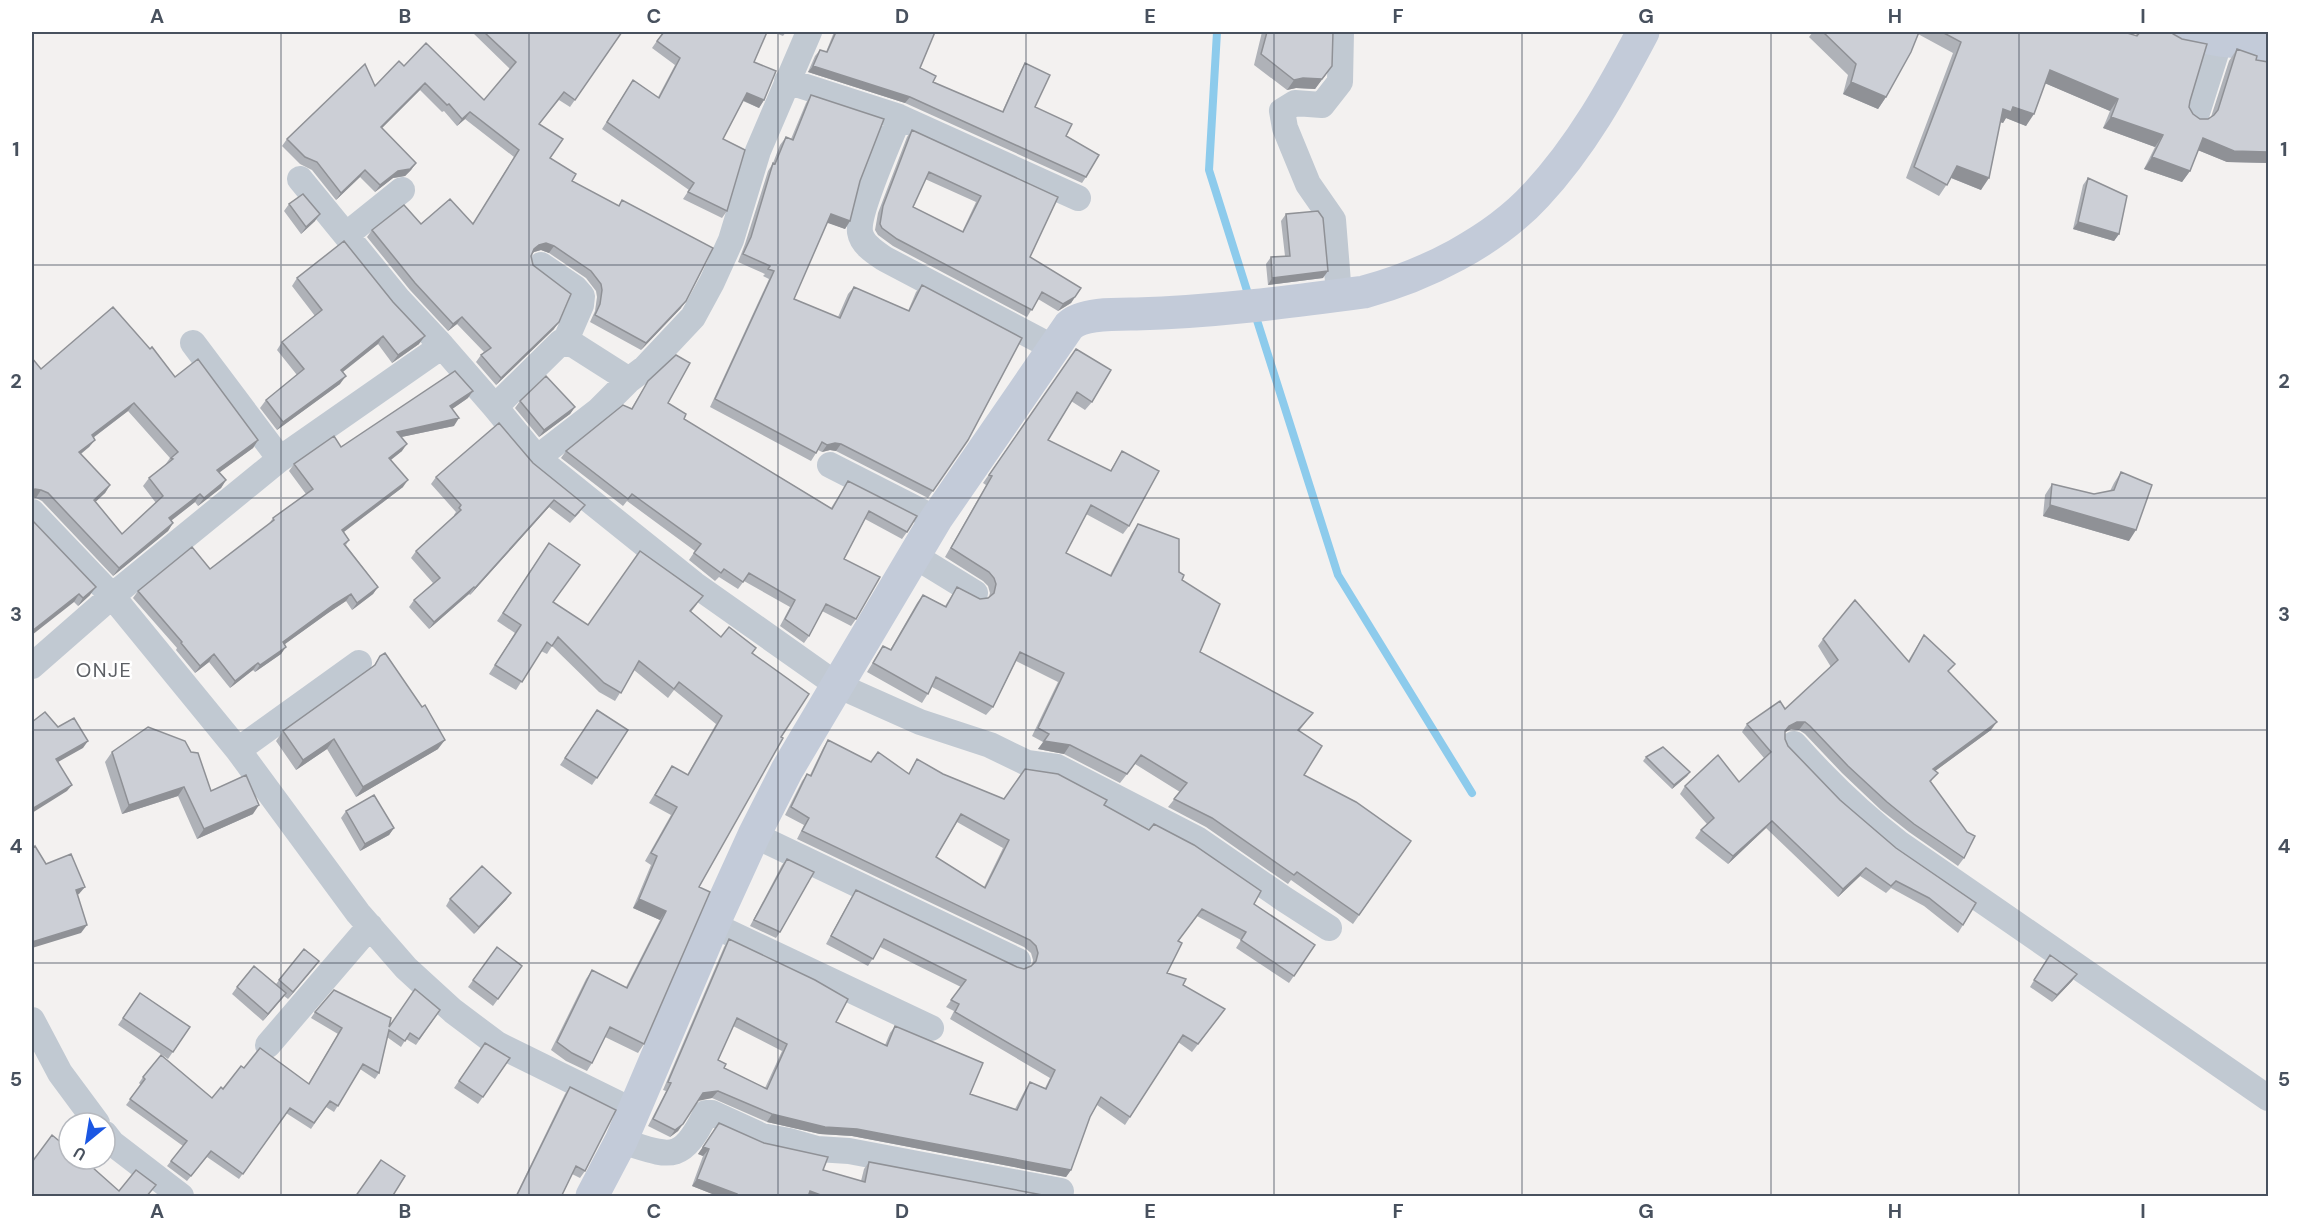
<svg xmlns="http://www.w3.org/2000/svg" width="2300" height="1228" font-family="'DM Sans',sans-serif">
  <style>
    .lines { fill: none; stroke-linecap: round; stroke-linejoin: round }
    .stream { stroke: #8dcbec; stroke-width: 8 }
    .street { stroke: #c1c9d2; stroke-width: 26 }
    .secondary { stroke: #c3cbd9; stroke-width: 33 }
    .wall { fill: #afb2b8; fill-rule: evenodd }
    .shaded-wall { fill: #8f9196 }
    .building { fill: #cccfd6; stroke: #8f9196; stroke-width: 1.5; fill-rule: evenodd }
    .grid { fill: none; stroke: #48515e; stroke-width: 1.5; stroke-opacity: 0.55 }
    .labels { text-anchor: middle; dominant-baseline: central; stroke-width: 5; stroke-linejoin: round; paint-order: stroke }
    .quarter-label { font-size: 20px; letter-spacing: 1.5px; fill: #5d6065; stroke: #fff }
    .neatline { fill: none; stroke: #48515e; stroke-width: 2 }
    .grid-label { font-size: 20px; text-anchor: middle; font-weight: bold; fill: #48515e }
  </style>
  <rect width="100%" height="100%" fill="#f3f1f0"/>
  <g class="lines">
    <!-- stream -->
    <path class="stream" d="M1217,32L1209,170L1249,297
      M1255,314L1338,575L1472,793"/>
    <!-- street -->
    <path class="street" d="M809,32L758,151L731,240L712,282L693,317L645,368L629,380L599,410L537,458L694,584L837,685L920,722L990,745L1027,763L1057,767L1197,839L1284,899L1329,928
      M787,81L899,117L1078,198
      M2196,116L2220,40
      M899,117C890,140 857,212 860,232C862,245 876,253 885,259L1054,348
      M300,179L399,300L442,346
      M346,235L402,190
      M541,265L575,288L582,296L581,305L565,342
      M1339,295L1333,220L1308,184L1285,128L1282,111L1295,103L1322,105L1340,82L1341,32
      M193,343L280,459
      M495,407L561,342L574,345L629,380
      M830,465L936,519
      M32,512L112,596L238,750L358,913L406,968L453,1011L497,1044L633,1111
      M913,555L975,593
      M32,666L112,596L280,459L442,346L495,407L537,458
      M1794,744C1827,781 1861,814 1900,844L2268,1098
      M238,750L359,663
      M754,835L1018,961
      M713,925L931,1028
      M32,1020L60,1073L97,1123
      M268,1045L370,926
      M105,1134L112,1143L181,1196
      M621,1141C670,1156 681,1165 706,1113H712L762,1136L789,1141L817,1149L849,1151L1061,1191"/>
    <!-- secondary -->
    <path class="secondary" d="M2178,32L2220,40L2268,45
      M592,1196L621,1141L713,925L754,835L787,770L936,519L1069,326C1082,313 1118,314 1136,314C1212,312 1288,302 1364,292C1424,276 1493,242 1536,195C1581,147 1613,89 1643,32"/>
  </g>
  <!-- wall -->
  <path class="wall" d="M472,32H622L570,107L559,100L539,124L550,158L572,181L618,206L622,200L681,308L641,350L590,322L595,311L597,297L596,291L586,278L549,253L541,250L534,252L531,256L533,265L554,329L496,385L476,362L481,355L484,352L457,324L448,331L410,290L367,237L372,230L421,224H473L514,157L465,119L457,126L444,111L442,112L420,90L382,128L416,163L411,170L405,176L393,178L375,192L360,177L336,200L312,170L300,164L282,146L287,139L375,86L404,66L484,100L510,69Z
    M663,32H767L754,62L764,100L759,108L743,101L723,139L727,211L722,218L683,199L689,190L602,129L633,80L658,97L675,65L652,48Z
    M773,32H786L783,36Z
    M834,32H935L920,68L933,82L1002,112L1021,70L1025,63L1035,107L1066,136L1086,177L1082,183L905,103L808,72L815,56L820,50L826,52Z
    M1262,32H1333L1332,66L1315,89L1296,88L1287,90L1254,65Z
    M1813,32H2124L2135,36L2138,32H2172L2190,101L2189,107L2193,114L2200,119H2208L2211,117L2229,61L2237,49L2256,60L2268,62V163L2227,162L2198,150L2190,171L2182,182L2144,169L2155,147L2103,128L2110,111L2045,83L2026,126L2006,118L2003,123L2000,122L1981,190L1951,178L1939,196L1906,178L1953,53L1918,34L1886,97L1878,109L1843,94L1848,75L1809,37Z
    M811,95L860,181L850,221L845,229L827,222L794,299L838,317L848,294L854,287L908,311L916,292L922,285L968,440L928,498L836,451L830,450L822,452L818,450L811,461L710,407L769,279L763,276L765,274L738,262L745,244L768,171L773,163L780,145L786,137L791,139L806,103Z
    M912,130L1058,197L1030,257L1075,297L1071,303L1058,311L1038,299L1027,317L893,246L878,235L875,230L878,213L907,137ZM925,179L976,202L962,232L913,207Z
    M2088,178L2119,234L2114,241L2073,229L2083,185Z
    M289,204L315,221L301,234L284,211Z
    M1286,214L1323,278L1268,285L1266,264L1271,257L1285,256L1281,221Z
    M297,278L419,344L392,363L378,344L343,372L340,384L277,430L260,408L266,400L297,375L277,350L282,342L315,316L292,286Z
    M1076,349L1092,402L1085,410L1071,401L1048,440L1110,471L1122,451L1129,526L1123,534L1086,514L1066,553L1110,575L1132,533L1138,524L1179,572L1200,652L1313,713L1299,731L1304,775L1411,841L1353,924L1291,880L1288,884L1206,827L1168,807L1180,792L1135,764L1120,783L1064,754L1038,749L1043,742L1032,736L1058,682L1016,661L993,707L986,715L932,687L922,703L867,672L883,646L890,650L917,603L923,595L945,606L957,587L980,599L989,597L990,593L988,586L983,581L945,557L986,485L983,483Z
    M41,369L175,377L258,440L253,448L219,472L226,480L221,488L198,506L195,502L171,521L173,523L168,531L113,576L42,501L36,498ZM128,411L170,458L165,465L149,478L143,486L156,503L122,534L95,502L105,493L110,485L81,454L89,447L95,440L93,438Z
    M648,381L684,419L831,508L848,481L907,532L902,539L865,519L844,559L856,619L851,626L822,611L809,636L804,643L780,626L790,607L744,581L738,589L719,577L715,581L689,560L695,551L627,501L623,506L561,458L566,451L631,409Z
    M468,398L452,409L454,426L401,437L402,451L391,460L403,487L344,532L349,540L346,545L378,587L373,594L352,610L346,601L328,613L285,644L281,654L255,672L253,670L230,688L209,662L195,673L176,650L177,648L133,598L138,591L210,569L268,525L273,518L306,494L289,471L294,464Z
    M520,401L575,407L570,414L539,437L515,408Z
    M533,463L580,512L570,523L549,507L470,595L469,594L429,629L409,607L414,600L433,583L411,558L416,551L454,516V515L456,512L431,484L436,477Z
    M2121,472L2129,541L2043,516L2045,495L2052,484L2094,494L2110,491L2114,483Z
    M32,520L90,595L78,606L74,602Z
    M549,543L553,602L588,625L697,604L691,612L721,637L752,653L781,737L699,887L644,1044L638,1053L605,1037L592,1063L587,1071L566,1061L551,1050L586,979L592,970L626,987L660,920L633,908L651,865L645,861L671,815L649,803L672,766L687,775L716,724L674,690L668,698L634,670L615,701L599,692L552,646L547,654L541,651L516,690L489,674L515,633L497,621Z
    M1924,635L1949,672L1991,730L1935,771L1931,782L1964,858L1958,866L1909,832L1881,810L1842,773L1805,734L1799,730L1791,729L1785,732V739L1788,746L1963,925L1958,933L1924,906L1891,888L1886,893L1860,876L1838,897L1766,828L1728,864L1695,838L1701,830L1707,824L1680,794L1685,786L1739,782L1764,758L1742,732L1747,724L1785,709L1831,667L1818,646L1823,639L1908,661Z
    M380,656L438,749L356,797L327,749L296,770L276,741L283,731L373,667Z
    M597,710L628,730L592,785L560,765Z
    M828,740L871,762L909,773L917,759L943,774L1004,799L1104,805L1315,945L1289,983L1236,948L1241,940L1197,916L1178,941L1167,973L1183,985L1220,1016L1192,1052L1178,1042L1125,1125L1097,1105L1090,1117L1071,1170L1066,1177L852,1136L820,1134L767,1122L712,1098L698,1100L678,1131L670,1137L648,1126L666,1091L663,1090L724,947L729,939L836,1022L885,1045L890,1033L895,1026L970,1094L1015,1109L1025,1090L1030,1082L1045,1088L1050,1078L950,1019L954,1011L946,1007L961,987L880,947L868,966L826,944L851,898L856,890L1017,967L1024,969L1032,966L1033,960L1031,953L1024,947L797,839L804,825L785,815L802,781L807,774L810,775L823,748ZM957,822L1003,848L984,887L936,857ZM733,1026L782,1051L765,1088L724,1068L718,1060Z
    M112,752L211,791L253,814L197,839L178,796L122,814L105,762Z
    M1646,757L1690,772L1687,776L1672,789L1643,761Z
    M346,811L394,828L389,835L360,851L341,818Z
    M787,859L780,932L776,938L750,926L782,865Z
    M511,893L506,900L474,934L446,906L450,899Z
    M497,947L522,966L493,1006L468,987Z
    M304,949L319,961L288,999L284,996L263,1021L232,994L237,987L276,984Z
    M2045,962L2077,974L2072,981L2052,1002L2030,987Z
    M140,993L190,1027L168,1059L118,1025Z
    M440,1010L416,1045L406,1039L401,1047L387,1037L379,1073L375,1079L360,1069L334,1112L326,1107L311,1129L286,1113L239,1179L207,1157L187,1181L167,1166L183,1146L126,1105L141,1085L139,1083L143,1077L212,1098L223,1089L244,1068L308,1084L338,1034L311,1018L315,1012L389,1027Z
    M485,1043L510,1058L478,1104L454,1088Z
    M570,1087L585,1171L580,1178L572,1174L561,1197H515L565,1094Z
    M719,1123L823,1170L861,1181L864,1169L869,1162L1053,1197H720L692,1186L703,1156L698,1154Z"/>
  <!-- shaded-wall -->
  <path class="shaded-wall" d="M813,66L910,97L905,103L808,72Z
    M1332,66L1315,89L1296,88L1287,90L1294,80Z
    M2050,70L2118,99L2110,111L2042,82Z
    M1851,82L1886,97L1878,109L1843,94Z
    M425,83L420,90L376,134L381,127Z
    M747,93L764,100L759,108L742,100Z
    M2013,107L2034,114L2026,126L2006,118L2003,123L1995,120L2003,109Z
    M470,112L465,119L457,126L462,119Z
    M2111,117L2163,135L2155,147L2103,128Z
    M2203,138L2268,152V163L2227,162L2195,149Z
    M2152,157L2190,171L2182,182L2144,169Z
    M416,163L411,170L405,176L393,178L375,192L380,185L398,171Z
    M1957,166L1989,178L1981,190L1949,177Z
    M365,170L360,177L336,200L341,193Z
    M320,214L315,221L301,234L306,227Z
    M831,214L850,221L845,229L825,222Z
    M2078,222L2119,234L2114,241L2073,229Z
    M546,243L554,246L549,253L541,250L534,252L529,256L534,249L539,245Z
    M1328,271L1323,278L1268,285L1272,278Z
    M1075,297L1071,303L1058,311L1063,304Z
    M686,301L681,308L641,350L646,343Z
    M462,317L457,324L448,331L453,324Z
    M559,322L554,329L496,385L501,378Z
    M383,336L378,344L335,378L341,370Z
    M425,336L419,344L392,363L398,355Z
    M346,376L340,384L277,430L283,422Z
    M473,391L468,398L445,414L450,406Z
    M134,403L128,411L86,443L92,435Z
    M575,407L570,414L539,437L544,430Z
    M459,418L454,426L392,439L397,432Z
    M95,440L89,447L74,459L79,452Z
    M258,440L253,448L212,478L217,470Z
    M835,443L841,444L836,451L830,450L822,452L827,445Z
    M407,444L402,451L384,465L389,458Z
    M226,480L221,488L198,506L204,498Z
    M408,480L403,487L337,537L342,530Z
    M110,485L105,493L89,508L94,500Z
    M35,489L41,490L36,498L32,497V491Z
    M200,494L195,502L164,526L169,518Z
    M554,500L549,507L470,595L475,588Z
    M2050,505L2136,530L2129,541L2043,516Z
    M173,523L168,531L113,576L119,568Z
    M96,587L90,595L78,606L83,598Z
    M378,587L373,594L352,610L357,603Z
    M474,587L469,594L429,629L434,622Z
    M79,594L74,602L32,635V631Z
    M351,594L346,601L328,613L278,649L283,642L333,605Z
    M286,647L281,654L255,672L260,665Z
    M214,654L209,662L195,673L200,666Z
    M258,663L253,670L230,688L235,681Z
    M1797,722H1805L1799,730L1791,729L1784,733L1789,726Z
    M1997,722L1991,730L1927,777L1933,769Z
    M334,739L327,749L296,770L303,760Z
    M445,740L438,749L356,797L363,787Z
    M88,741L83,748L51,766L56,759Z
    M1044,741L1070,745L1064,754L1038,749Z
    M1690,772L1687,776L1672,789L1674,785Z
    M72,785L67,791L32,813V809Z
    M184,787L178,796L122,814L129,805Z
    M259,805L253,814L197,839L204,829Z
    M1772,821L1766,828L1728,864L1733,856Z
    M394,828L389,835L360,851L365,844Z
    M1866,868L1860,876L1838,897L1843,889Z
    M85,887L79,894L71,898L76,890Z
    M511,893L506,900L474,934L479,927Z
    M639,899L666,911L660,920L633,908Z
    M87,925L81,933L32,948V942Z
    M319,961L314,968L288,999L293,992Z
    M2077,974L2072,981L2052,1002L2057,995Z
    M286,993L281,1000L263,1021L268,1014Z
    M718,1091L712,1098L698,1101L703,1093Z
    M772,1114L857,1129L1071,1170L1066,1177L852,1136L820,1134L767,1122Z
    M683,1124L678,1131L670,1137L675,1130Z
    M703,1147L709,1149L703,1156L698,1154Z
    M697,1179L737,1194L735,1197H720L692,1186Z
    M810,1191L826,1197H806Z"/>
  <!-- building -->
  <path class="building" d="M484,32H622L575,100L564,92L539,124L563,139L550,158L576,174L572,181L619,206L622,200L713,248L686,301L646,343L595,315L600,304L602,290L601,284L591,271L554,246L546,243L539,245L534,249L531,256L533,265L571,294L559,322L501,378L481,355L491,348L462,317L453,324L415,283L372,230L404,205L421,224L450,199L473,224L519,150L470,112L462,119L449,104L447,105L425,83L381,127L416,163L410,169L398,171L380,185L365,170L341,193L317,162L305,157L287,139L365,64L375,86L399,61L404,66L426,43L484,100L516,62Z
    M664,32H767L754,62L776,71L764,100L747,93L723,139L745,150L727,211L688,192L694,183L607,122L633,80L659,98L680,58L657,41Z
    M836,32H935L920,68L936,76L933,82L1003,112L1025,63L1050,75L1035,107L1072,124L1066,136L1099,155L1086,177L910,97L813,66L820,50L827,52Z
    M1267,32H1333L1332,66L1322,79L1303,78L1294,80L1261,54Z
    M1823,32H1919L1911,52L1886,97L1851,82L1856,64Z
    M1942,32H2124L2137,36L2140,32H2172L2173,34L2182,39L2207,44L2190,101L2189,107L2193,114L2200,119H2208L2214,115L2218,110L2237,49L2257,56L2256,60L2268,62V152L2234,151L2203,138L2190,171L2152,157L2163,135L2111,117L2118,99L2050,70L2034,114L2013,107L2011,112L2003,109L1989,178L1957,166L1947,185L1914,167L1961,42Z
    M811,95L884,119L860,181L850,221L831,214L794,299L840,318L854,287L909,311L922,285L1022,338L968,440L933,491L841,444L835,443L827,445L822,442L816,453L715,399L774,271L768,269L770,266L743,254L751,237L773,163L775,164L786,137L793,140Z
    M912,130L1058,197L1030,257L1081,288L1075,297L1063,304L1042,292L1032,310L897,239L882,228L880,224L883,206ZM929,172L981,196L963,232L913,207Z
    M2088,178L2127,196L2119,234L2078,222Z
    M303,194L320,214L306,227L289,204Z
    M1318,211L1323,218L1328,271L1272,278L1271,257L1290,256L1286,214Z
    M344,241L393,302L425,336L398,355L383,336L341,370L346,376L283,422L266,400L304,369L282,342L322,310L297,278Z
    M113,307L150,349L152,347L175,377L198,359L258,440L217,470L226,480L204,498L200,494L169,518L173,523L119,568L48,493L41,490L35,489L32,491V358L41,369ZM134,403L178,452L171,458L173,459L149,478L163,496L122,534L94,500L110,485L79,452L95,440L92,435Z
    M1076,349L1111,370L1092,402L1077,392L1048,440L1111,471L1122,451L1159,471L1129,526L1091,505L1066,553L1111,576L1138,524L1179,539V572L1184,575L1182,580L1220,604L1200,652L1313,713L1298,730L1322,746L1304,775L1356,802L1411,841L1359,915L1297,872L1294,875L1212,818L1174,799L1187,783L1141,755L1127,774L1070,745L1044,741L1049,734L1038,728L1064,673L1020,652L993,707L936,677L928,694L873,663L883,646L891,650L923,595L946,607L957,587L980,599L988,598L994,593L996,584L994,578L989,572L951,548L992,476L989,475Z
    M676,355L690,363L668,403L686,414L684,419L832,509L848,481L917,516L907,532L869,511L844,559L880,577L856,619L826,604L809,636L785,619L795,600L749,573L743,582L724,569L721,573L694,553L701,544L632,494L628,499L566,451L623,405L632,409L648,381Z
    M455,371L473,391L450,406L459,418L397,432L407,444L389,458L408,480L342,530L349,540L344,544L378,587L357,603L351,594L333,605L283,642L286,647L260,665L258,663L235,681L214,654L200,666L181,643L182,642L138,591L192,547L210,569L274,520L273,518L313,489L294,464L334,436L341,447Z
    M546,376L575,407L544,430L520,401Z
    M499,423L533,463L585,505L575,516L554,500L475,588L474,587L434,622L414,600L440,578L416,551L461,510L459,508L461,505L436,477Z
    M2121,472L2152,485L2136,530L2050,505L2052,484L2094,494L2114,490Z
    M32,520L96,587L83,598L79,594L32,631Z
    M549,543L580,565L553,602L588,625L640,551L703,596L690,611L721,637L729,627L756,648L752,653L809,694L781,737L783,738L699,887L710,892L644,1044L610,1027L592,1063L572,1053L557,1042L592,970L627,988L666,911L639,899L657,856L651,853L677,807L655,795L672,766L688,775L722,716L679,682L674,689L639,661L621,693L604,683L558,637L552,646L547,642L522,682L495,665L521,625L503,613Z
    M1855,600L1909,662L1924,635L1955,664L1948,671L1997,722L1933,769L1938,773L1930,781L1967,832L1975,836L1964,858L1914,824L1887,802L1848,766L1810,726L1805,722H1797L1789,726L1785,731V739L1788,746L1840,800L1896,848L1976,903L1963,925L1929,898L1896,881L1891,886L1866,868L1843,889L1772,821L1733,856L1701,830L1714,818L1685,786L1718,755L1739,782L1771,752L1747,724L1780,701L1785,709L1838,660L1823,639Z
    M385,653L422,707L425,705L445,740L363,787L334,739L303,760L283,731L375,665L380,656Z
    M597,710L628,730L597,778L565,758Z
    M45,712L58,727L74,718L88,741L56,759L72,785L32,809V722Z
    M148,727L185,741L191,752L198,753L211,791L246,775L259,805L204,829L184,787L129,805L112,752Z
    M828,740L871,762L878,752L909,774L917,759L943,774L1004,799L1025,769L1058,774L1107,800L1104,805L1149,830L1154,824L1194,845L1261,891L1254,904L1315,945L1294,976L1241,940L1246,932L1202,909L1178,941L1182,943L1167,973L1186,979L1183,985L1225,1009L1198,1044L1183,1035L1130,1117L1101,1097L1090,1117L1071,1170L857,1129L825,1127L772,1114L718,1091L703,1093L683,1124L675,1130L653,1119L671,1083L668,1082L729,939L815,980L848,999L836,1022L887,1046L895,1026L983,1063L970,1094L1017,1110L1030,1082L1046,1089L1055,1070L955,1012L959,1004L951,1000L966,980L884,939L873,959L831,936L856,890L1017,967L1024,969L1031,966L1036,961L1038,953L1036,946L1030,940L802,831L809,818L791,807L807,774L811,776ZM961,814L1009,840L985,888L936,857ZM737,1018L787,1044L767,1089L724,1068L726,1064L718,1060Z
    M1663,747L1690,772L1674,785L1646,757Z
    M374,795L394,828L365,844L346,811Z
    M35,846L46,864L71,854L85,887L76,890L87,925L32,942V849Z
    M787,859L814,872L780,932L754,920Z
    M482,866L511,893L479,927L450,899Z
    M497,947L522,966L498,999L473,980Z
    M304,949L319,961L293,992L279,980Z
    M2050,955L2077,974L2057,995L2034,980Z
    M254,966L286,993L268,1014L237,987Z
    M415,989L440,1010L419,1039L410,1033L405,1041L389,1030L379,1073L363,1064L338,1106L330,1101L314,1123L290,1108L243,1174L211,1151L191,1176L171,1161L187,1141L130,1099L145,1079L143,1077L161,1055L212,1098L221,1087L223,1089L241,1066L244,1068L260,1048L309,1084L342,1028L315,1012L334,990L391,1018L389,1027Z
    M140,993L190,1027L173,1052L123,1018Z
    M485,1043L510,1058L483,1097L459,1081Z
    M570,1087L616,1110L585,1171L576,1166L561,1197H516Z
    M719,1123L764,1143L828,1157L823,1170L865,1182L869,1162L1053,1197H826L810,1191L808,1197H736L737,1194L697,1179L709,1149L703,1147Z
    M52,1135L69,1149V1159H83L119,1191L136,1170L156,1185L146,1197H32V1162Z
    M381,1160L405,1176L392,1197H355Z"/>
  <!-- grid -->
  <path class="grid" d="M281,32V1196M529,32V1196M778,32V1196M1026,32V1196M1274,32V1196M1522,32V1196M1771,32V1196M2019,32V1196M32,265H2268M32,498H2268M32,730H2268M32,963H2268"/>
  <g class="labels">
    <!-- quarter labels -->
    <g class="quarter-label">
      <text x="104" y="670">ONJE</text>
    </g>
  </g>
  <!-- border -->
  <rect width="2300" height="1228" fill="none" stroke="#ffffff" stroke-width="66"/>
  <!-- north arrow -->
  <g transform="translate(87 1141) rotate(210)"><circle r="28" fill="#ffffff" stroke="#b6b9bf" stroke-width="1.5"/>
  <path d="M0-4.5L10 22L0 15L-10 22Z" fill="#1b57e3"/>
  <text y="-9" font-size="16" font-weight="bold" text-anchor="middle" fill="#48515e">U</text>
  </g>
  <rect x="33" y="33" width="2234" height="1162" class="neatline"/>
  <g class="grid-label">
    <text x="157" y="23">A</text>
    <text x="405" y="23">B</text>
    <text x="654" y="23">C</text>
    <text x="902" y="23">D</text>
    <text x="1150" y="23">E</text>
    <text x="1398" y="23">F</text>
    <text x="1646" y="23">G</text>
    <text x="1895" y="23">H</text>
    <text x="2143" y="23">I</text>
    <text x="16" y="156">1</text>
    <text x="2284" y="156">1</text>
    <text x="16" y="388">2</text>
    <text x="2284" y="388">2</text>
    <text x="16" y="621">3</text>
    <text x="2284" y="621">3</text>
    <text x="16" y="853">4</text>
    <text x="2284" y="853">4</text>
    <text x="16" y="1086">5</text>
    <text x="2284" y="1086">5</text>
    <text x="157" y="1218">A</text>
    <text x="405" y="1218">B</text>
    <text x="654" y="1218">C</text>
    <text x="902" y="1218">D</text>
    <text x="1150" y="1218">E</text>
    <text x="1398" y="1218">F</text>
    <text x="1646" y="1218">G</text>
    <text x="1895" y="1218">H</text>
    <text x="2143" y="1218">I</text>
  </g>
</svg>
